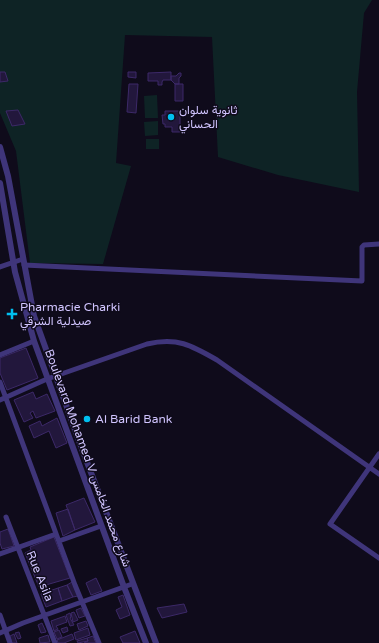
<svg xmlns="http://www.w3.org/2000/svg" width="379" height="643" font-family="'Varela Round',Vazirmatn,sans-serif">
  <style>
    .green { fill: #0e2325 }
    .building { fill: #22173c; stroke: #3c2968 }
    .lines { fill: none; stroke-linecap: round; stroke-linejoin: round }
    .minor { stroke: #3f357a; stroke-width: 5 }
    .tertiary { stroke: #3f357a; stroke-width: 6 }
    .poi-dot { fill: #00bff0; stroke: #0f0b1b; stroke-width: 1.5 }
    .labels { text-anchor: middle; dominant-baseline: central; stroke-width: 3; stroke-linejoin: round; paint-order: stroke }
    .poi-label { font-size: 12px; fill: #d1c5ff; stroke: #0f0b1b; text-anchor: start }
    .street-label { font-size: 12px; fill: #d1c5ff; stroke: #0f0b1b }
  </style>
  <rect width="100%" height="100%" fill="#0f0b1b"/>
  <!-- green -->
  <path class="green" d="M0,0H372L364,13L357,92L359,192L278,175L218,157L212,37L125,35L116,163L131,166L103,264L30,263L16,151L0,113Z
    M157,95L158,118H145L144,96Z
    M158,121V135L145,136L144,122Z
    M146,139H159V149H146Z"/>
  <!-- building -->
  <path class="building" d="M0,72H5L8,81L0,82Z
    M128,72H136V78L128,77Z
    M171,72V80H163L162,82V85H158V81H148V73Z
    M179,73H181V76L179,78V84H175L171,80V76H176Z
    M129,84H138L136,113L127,112Z
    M175,84H183V101H175Z
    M18,110L25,124L12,126L6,111Z
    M165,111H180V132H172V127H165V124H163L162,115H165Z
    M26,348L38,378L7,390L0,373V358Z
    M33,392L36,399L47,394L55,411L36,418L33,411L30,413L33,418L24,422L14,400Z
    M57,418L67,443L56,448L49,431L34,438L29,426L40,421L42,426Z
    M84,498L95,522L75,530L66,505Z
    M68,509L75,530L63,536L56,513Z
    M8,529L14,546L2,549L0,543V532Z
    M54,537L70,578L39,587L25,553L31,550L30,547Z
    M96,578L102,591L91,595L86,583Z
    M72,582L78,596L73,597L67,585Z
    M67,585L73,597L62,601L58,588Z
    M58,588L62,601L46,607L41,594Z
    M123,595L130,615L120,619L116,610L122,607L118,597Z
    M184,604L187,612L162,618L157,608Z
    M81,608L85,616L79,618L76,610Z
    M74,612L78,620L73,622L71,613Z
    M70,613L71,617L70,618L74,625L70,626L66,615Z
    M65,616L67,622L56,626L58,629L54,631L51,621Z
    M86,621L88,626L79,630L77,624Z
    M42,623L46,632L41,633L38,625Z
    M67,627L68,631L63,633L61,629Z
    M88,628L90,635L76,640L74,633Z
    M59,630L62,637L57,639L54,632Z
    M135,631L140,643H123L120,637Z
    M19,632L21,638L18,639L15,633Z
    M14,634L17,643H12L10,636Z
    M72,634L74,639L64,643H58L57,640Z
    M48,635L50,642L40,643L39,638Z
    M93,636L96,643H84L88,641L87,638Z
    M87,638L88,641L78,643L77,641Z"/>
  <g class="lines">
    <!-- minor -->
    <path class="minor" d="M24,265L362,281V247L364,245L379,244
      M0,267L23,259
      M0,355L34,341
      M0,382L75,585L99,643
      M0,400L47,379L147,344C177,337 191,345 217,360L379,474
      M379,454L330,524L379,558
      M6,517L55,643
      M59,541L101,526
      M0,554L56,534
      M0,615L10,643
      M0,633L23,623L132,584"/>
    <!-- tertiary -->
    <path class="tertiary" d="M0,147L8,176L34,316L82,449L156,643
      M0,183L15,272L34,341L124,587L146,643"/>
  </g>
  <!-- markers -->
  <g class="poi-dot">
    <circle cx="171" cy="117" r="4"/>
    <path d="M10 308h4v4h4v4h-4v4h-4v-4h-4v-4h4z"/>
    <circle cx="87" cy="419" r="4"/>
  </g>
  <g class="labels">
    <!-- poi labels -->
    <g class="poi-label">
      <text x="179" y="110">ثانوية سلوان<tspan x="179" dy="14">الحساني</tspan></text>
      <text x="20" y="307">Pharmacie Charki<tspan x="20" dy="14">صيدلية الشرقي</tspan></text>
      <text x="95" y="419">Al Barid Bank</text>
    </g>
    <!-- street labels -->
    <g class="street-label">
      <text transform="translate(88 458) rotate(70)">Boulevard Mohamed V شارع محمد الخامس</text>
      <text transform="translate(40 576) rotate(68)">Rue Asila</text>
    </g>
  </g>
</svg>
